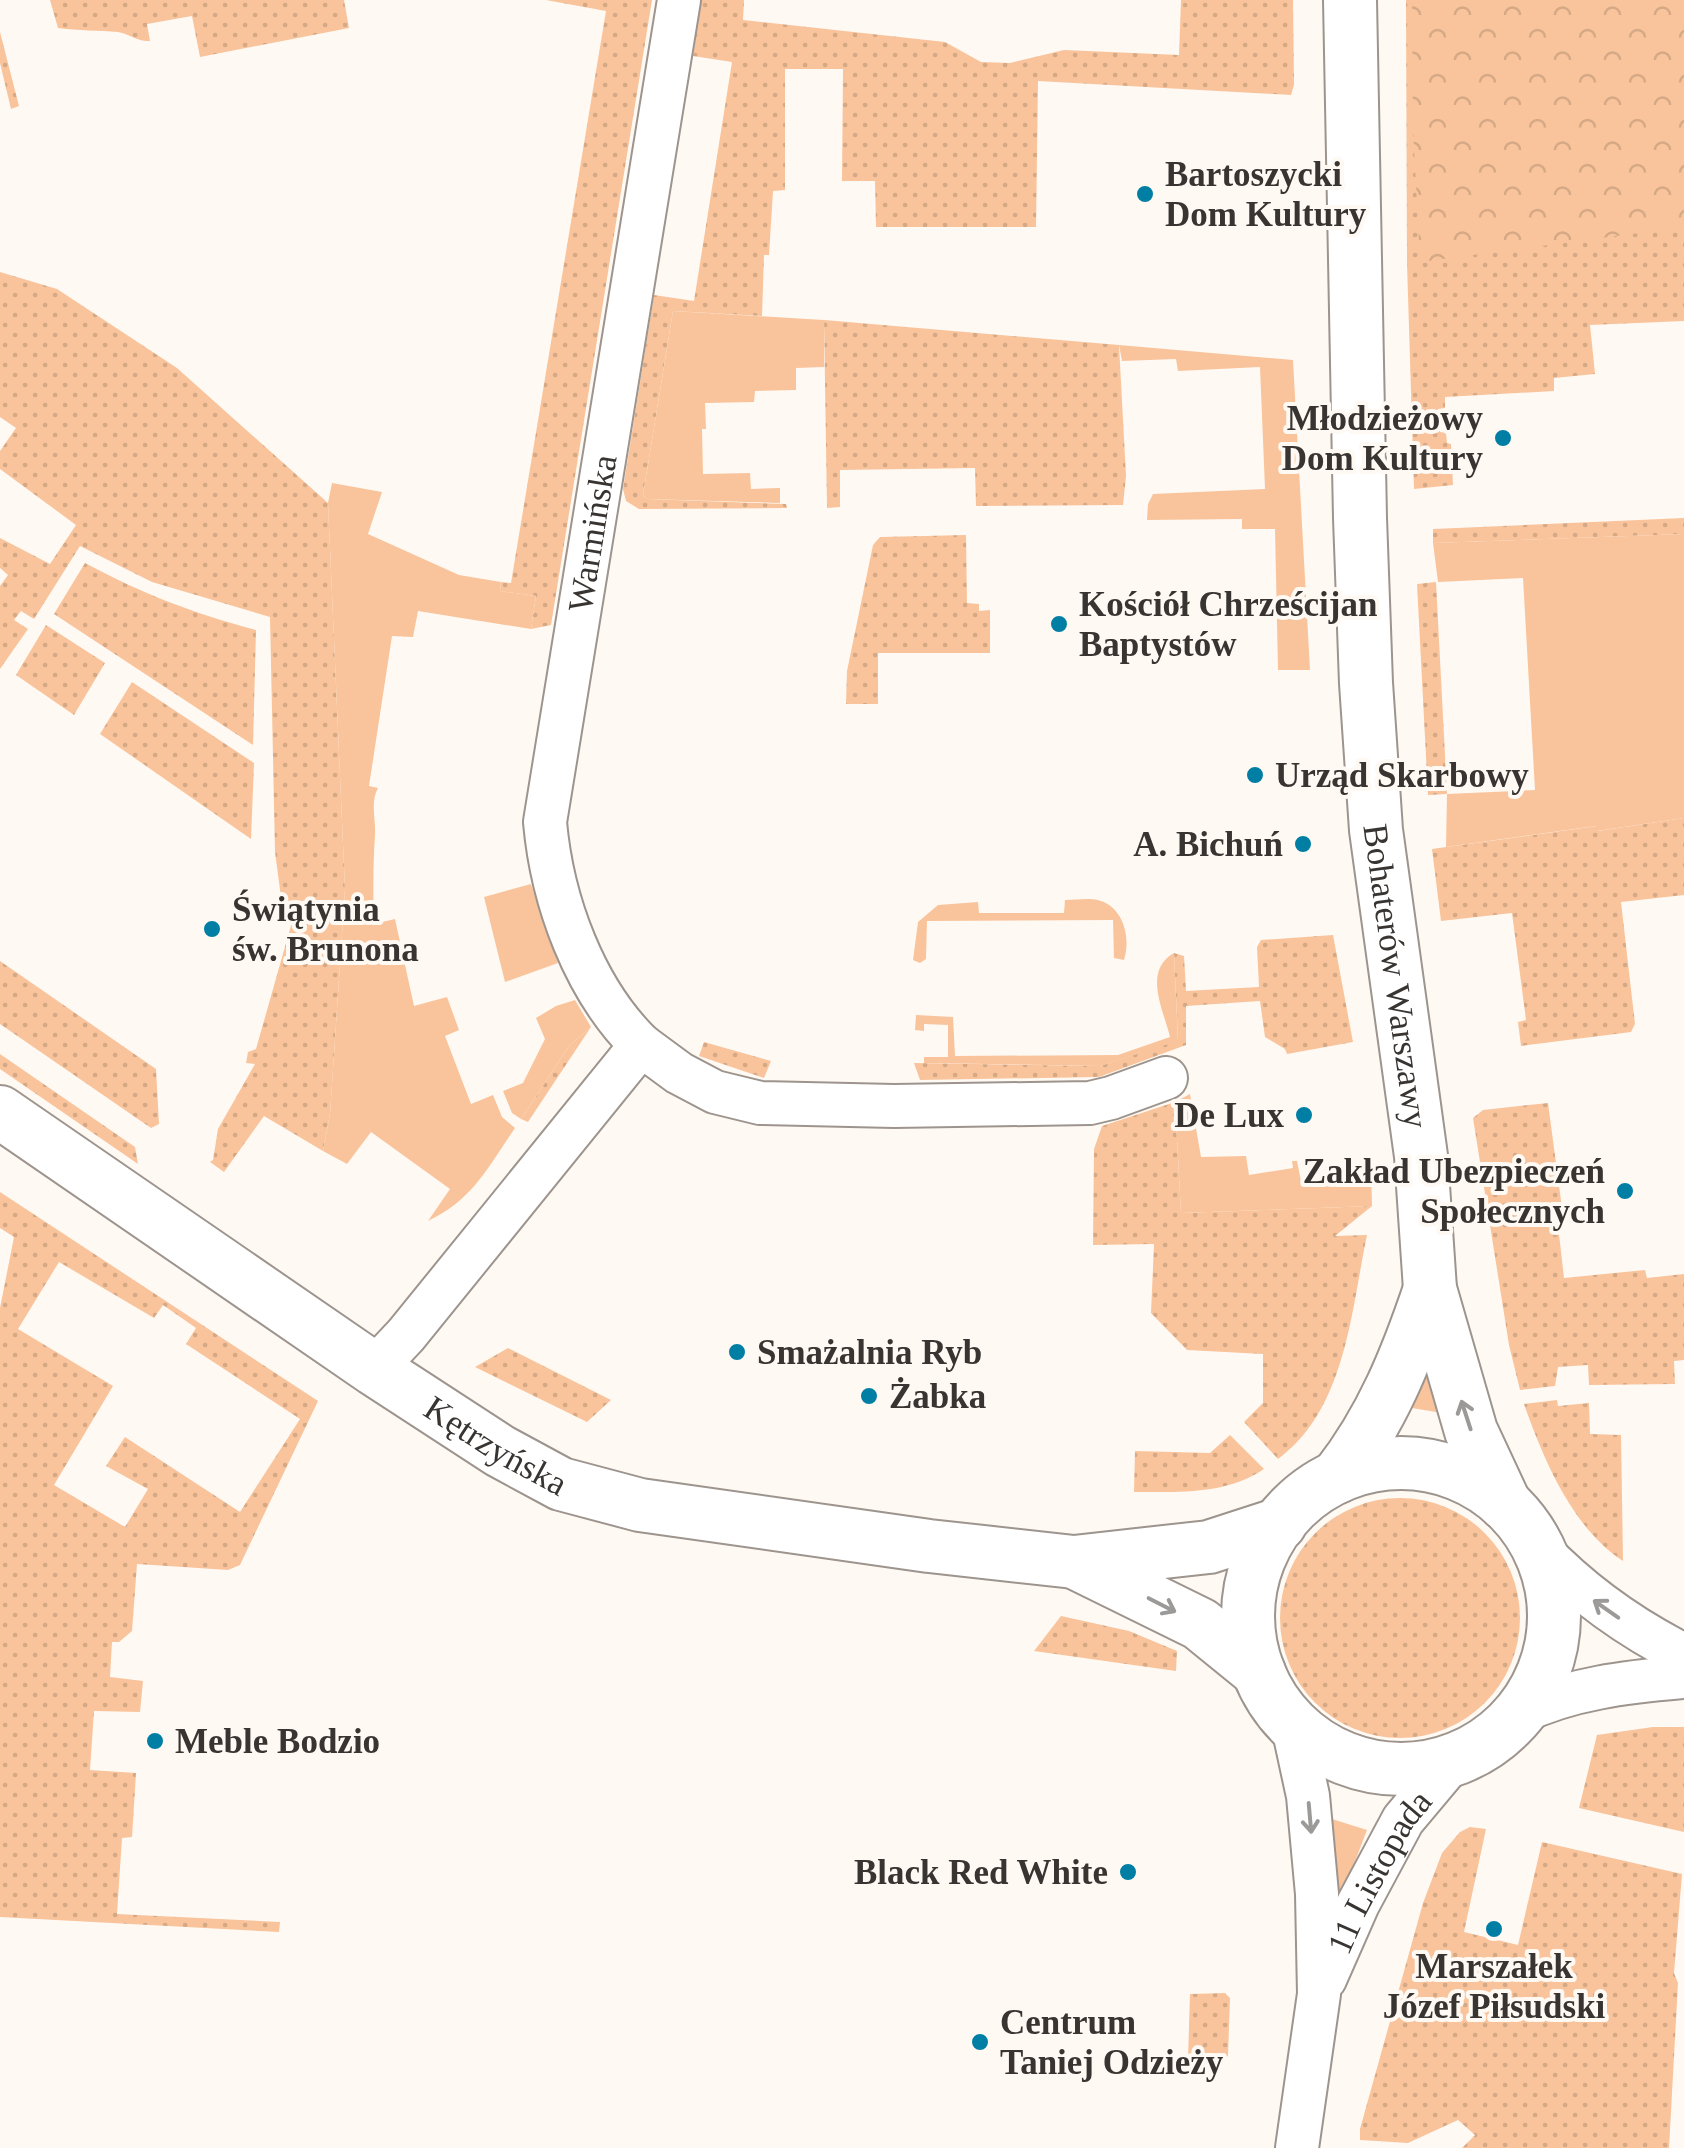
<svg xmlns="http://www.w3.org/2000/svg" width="1684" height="2148" font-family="'Times New Roman',serif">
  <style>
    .grass { fill: url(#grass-dots); fill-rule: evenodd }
    .park { fill: url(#park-crowns) }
    .garden { fill: #f9c49b }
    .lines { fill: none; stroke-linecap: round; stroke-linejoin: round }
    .minor-casing { stroke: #9d948d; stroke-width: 46 }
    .tertiary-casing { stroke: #9d948d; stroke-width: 56 }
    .minor { stroke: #fff; stroke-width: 42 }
    .tertiary { stroke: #fff; stroke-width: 52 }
    .oneway { stroke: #9c9a98 }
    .poi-dot { fill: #007ea4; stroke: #fff9f4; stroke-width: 4 }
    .labels { text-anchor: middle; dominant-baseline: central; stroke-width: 8; stroke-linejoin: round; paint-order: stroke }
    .poi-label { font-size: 35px; font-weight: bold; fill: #383431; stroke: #fff9f4; text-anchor: start }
    .street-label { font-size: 35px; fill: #383431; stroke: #fff9f4 }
  </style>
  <defs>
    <pattern id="grass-dots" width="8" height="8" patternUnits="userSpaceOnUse" patternTransform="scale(2.5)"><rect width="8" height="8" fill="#f9c49b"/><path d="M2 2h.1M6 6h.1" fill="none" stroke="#d6a986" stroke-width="1.8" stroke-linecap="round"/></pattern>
    <pattern id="park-crowns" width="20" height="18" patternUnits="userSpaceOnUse" patternTransform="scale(2.5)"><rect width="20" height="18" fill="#f9c49b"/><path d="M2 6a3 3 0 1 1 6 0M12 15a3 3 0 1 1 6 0" fill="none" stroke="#d6a986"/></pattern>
  </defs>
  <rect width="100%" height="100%" fill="#fff9f4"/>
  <!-- grass -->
  <path class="grass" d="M50,0H344L349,28L200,57L192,16L147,24L150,41C138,42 130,34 118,32C98,30 79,31 58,28Z
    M546,0H652L551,625L531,629L536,596L500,591L501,582L511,583L606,11Z
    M701,0H744L743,20L945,42L981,62L1010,63L1064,50L1179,55L1181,0H1293L1294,85L1291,95L1038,81L1036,227H876L875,181H842L843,69H785V190L773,191L769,255H764L762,316L673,311L643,495L647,499L786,504L787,508L639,509L626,501L623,489L654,295L694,301L732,62L693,56Z
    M1406,0H1653L1684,128V321L1590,325L1595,374L1554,378V391L1445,397V408L1438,409L1440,432L1446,433L1447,443L1451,444L1453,485L1414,489L1407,263Z
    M0,32L19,106L11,109L0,63Z
    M0,272L57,289L177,368L328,503L345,889L330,1114L323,1151L264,1116L224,1172L210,1162L213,1160L218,1129L255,1064L246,1063L248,1052L256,1049L292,922L284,920L275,852L270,617L152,582L80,546L34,619L21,611L14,620L28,629L0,669V586L8,575L0,568V538L50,564L76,525L0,469V451L16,428L0,417Z
    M824,320L1119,345L1126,476L1123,505L976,506L975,468L840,470V507L827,508Z
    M1684,518V534L1433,543V529Z
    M966,535L967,603L979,604V611L990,610V653H878V704H846L847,671L873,545L880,537Z
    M85,563C145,595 190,612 256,630L253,745L54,614Z
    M1436,582L1447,794L1428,795L1417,584Z
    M46,625L105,663L74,715L16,675Z
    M132,682L254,763L251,839L100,734Z
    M1684,818V895L1621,902L1635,1024L1631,1032L1521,1046L1518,1022L1526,1020L1512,913L1441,921L1432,849L1597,826L1598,831Z
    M1333,935L1353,1042L1287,1054L1285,1049L1265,1037L1260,1001L1186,1006V1045L1099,1077L920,1080L914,1063L1100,1066L1178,1040L1174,953L1184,956L1186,991L1259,987L1257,947L1261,940Z
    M0,961L156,1069L159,1124L151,1128L0,1024Z
    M591,1027L528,1122L521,1119L569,1046Z
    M704,1042L771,1061L764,1078L699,1056Z
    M0,1054L135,1147L138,1164L0,1069Z
    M1175,1102L1181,1213L1372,1206L1335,1236L1367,1235C1351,1311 1346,1409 1278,1459L1244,1422L1263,1403V1354L1187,1350L1151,1313L1154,1244L1093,1245L1094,1149L1102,1126Z
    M1548,1103L1564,1223L1558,1225L1564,1278L1645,1270L1647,1278L1684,1274V1360L1674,1361L1675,1384L1589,1385L1588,1365L1558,1367L1555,1386L1520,1390L1509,1345L1473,1118L1483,1110Z
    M0,1192L318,1401L240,1565L228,1570L137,1564L132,1631L119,1642H112L110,1677L143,1681L140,1712L94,1711L90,1770L136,1773L132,1837L122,1838L117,1914L280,1922L279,1932L0,1917V1308L14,1237L0,1228ZM59,1262L154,1318L163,1305L196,1328L186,1344L300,1419L240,1512L125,1437L106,1466L148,1489L125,1527L54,1485L113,1386L18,1329Z
    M508,1348L611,1400L587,1422L475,1367Z
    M1557,1400L1558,1406L1589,1403L1590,1434L1621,1435L1623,1561C1572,1528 1543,1458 1524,1404Z
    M1230,1435L1264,1469C1226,1495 1178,1492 1134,1492L1135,1451L1210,1453Z
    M1280 1618a120 120 0 1 1 240 0a120 120 0 1 1-240 0Z
    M1061,1616L1129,1631L1177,1651L1176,1671L1034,1651Z
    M1653,1727H1684V1832L1579,1808L1597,1735Z
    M1470,1827L1486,1829L1464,1932L1518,1945L1542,1842L1682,1874L1674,1973L1678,1983L1669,2148H1462L1475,2135L1458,2120L1408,2143L1360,2140V2129L1423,1903L1442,1853L1460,1832Z
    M1225,1993L1230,1998L1228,2056L1221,2061L1188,2059L1190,1994Z"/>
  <!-- park -->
  <path class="park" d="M1412,0H1684V227L1420,262L1413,127Z"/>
  <!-- garden -->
  <path class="garden" d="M673,311L824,320V367L796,368V390L755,391L754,402L705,403L706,429H702L703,474L750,473L751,489L780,488V503L647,499L643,495Z
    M1119,345L1293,360L1310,670H1278L1275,529H1242V519L1147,520L1148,504L1153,494L1265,489L1260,367L1178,371L1176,359L1122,361Z
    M332,483L382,492L368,534L459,575L501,582L500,591L536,596L531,629L418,611L413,637L392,636L369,786L378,788C370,802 376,820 375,835C373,865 373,893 374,924L395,919L414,1006L447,997L459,1030L445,1036L471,1104L493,1095L502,1117L515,1128C488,1167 473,1200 428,1221L450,1189L371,1132L347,1164L323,1151L330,1114L345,889L328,503Z
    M1684,534V818L1597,831L1596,826L1446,847L1447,794L1535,790L1523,578L1438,582L1433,543Z
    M531,884L558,963L505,982L484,897Z
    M1065,900C1075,900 1088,898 1098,900C1124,907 1131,938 1124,960L1114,958L1113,920L927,921L926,959L920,963L913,960L918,922L938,905L978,902L979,913H1064Z
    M1174,953L1178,1041L1100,1066L924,1063V1057H948V1025L924,1024V1031L915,1030L916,1015L953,1017L955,1056L1118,1055L1170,1037C1164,1011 1142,971 1174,953Z
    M575,1000L591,1027L569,1046L521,1119L512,1113L503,1091L523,1083L545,1039L536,1018L556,1006Z
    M1190,1094L1201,1157L1246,1156L1249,1175L1293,1168L1292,1161H1297L1301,1181L1326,1178V1170L1371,1164L1372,1206L1181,1213L1175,1102Z
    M1424,1333L1442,1413L1406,1407Z
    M1332,1819L1367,1830L1335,1914Z"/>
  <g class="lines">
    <defs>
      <g id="minor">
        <path d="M641,1045L679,1073L715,1092L760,1103L894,1106L1090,1103L1111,1098L1166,1078"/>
        <path id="s1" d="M374,1369L406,1335L641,1045C584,989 552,901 545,822L679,0"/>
        <path d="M1538,1548C1581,1593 1628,1627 1684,1655"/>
        <path d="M1519,1713C1571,1688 1627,1682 1684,1677"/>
        <path d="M1292,1722L1308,1796L1317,1894L1319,1994L1297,2148"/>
        <path id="s2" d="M1325,1979L1358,1904L1403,1820L1455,1758"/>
      </g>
      <g id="tertiary">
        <path id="s3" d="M1350,0L1360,518L1366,683L1376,830L1421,1156L1430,1289L1471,1431L1505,1504"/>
        <path id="s4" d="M0,1112L374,1369L500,1451L561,1484L640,1505L929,1546L1074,1562L1209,1547L1280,1524"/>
        <circle cx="1401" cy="1616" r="153"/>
        <path d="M1337,1477C1382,1420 1407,1357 1430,1289"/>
        <path d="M1076,1563L1200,1624L1259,1672"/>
      </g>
    </defs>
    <!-- minor casing -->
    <use href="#minor" class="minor-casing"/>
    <!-- tertiary casing -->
    <use href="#tertiary" class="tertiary-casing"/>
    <!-- minor -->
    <use href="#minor" class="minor"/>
    <!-- tertiary -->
    <use href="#tertiary" class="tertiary"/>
  </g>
  <!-- one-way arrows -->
  <defs><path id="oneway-shaft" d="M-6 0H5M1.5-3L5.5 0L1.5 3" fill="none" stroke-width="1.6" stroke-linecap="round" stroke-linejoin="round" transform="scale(2.5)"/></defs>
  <g class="oneway">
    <use href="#oneway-shaft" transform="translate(1466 1415) rotate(-108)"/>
    <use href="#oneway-shaft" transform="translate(1162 1605) rotate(27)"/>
    <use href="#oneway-shaft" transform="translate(1606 1609) rotate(-145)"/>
    <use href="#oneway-shaft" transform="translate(1310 1818) rotate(85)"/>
  </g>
  <!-- markers -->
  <g class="poi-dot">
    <circle cx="1145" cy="194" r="10"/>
    <circle cx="1503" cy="438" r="10"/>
    <circle cx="1059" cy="624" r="10"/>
    <circle cx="1255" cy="775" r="10"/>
    <circle cx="1303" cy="844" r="10"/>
    <circle cx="212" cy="929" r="10"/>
    <circle cx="1304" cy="1115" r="10"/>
    <circle cx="1625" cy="1191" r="10"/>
    <circle cx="737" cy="1352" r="10"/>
    <circle cx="869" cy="1396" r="10"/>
    <circle cx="155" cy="1741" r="10"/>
    <circle cx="1128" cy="1872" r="10"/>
    <circle cx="1494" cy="1929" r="10"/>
    <circle cx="980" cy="2042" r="10"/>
  </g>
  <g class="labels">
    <!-- poi labels -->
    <g class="poi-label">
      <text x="1165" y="174">Bartoszycki<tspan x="1165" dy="40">Dom Kultury</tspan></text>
      <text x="1483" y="418" text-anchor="end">Młodzieżowy<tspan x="1483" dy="40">Dom Kultury</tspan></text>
      <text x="1079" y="604">Kościół Chrześcijan<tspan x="1079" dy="40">Baptystów</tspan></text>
      <text x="1275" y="775">Urząd Skarbowy</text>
      <text x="1283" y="844" text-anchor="end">A. Bichuń</text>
      <text x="232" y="909">Świątynia<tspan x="232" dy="40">św. Brunona</tspan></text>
      <text x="1284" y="1115" text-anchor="end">De Lux</text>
      <text x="1605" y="1171" text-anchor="end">Zakład Ubezpieczeń<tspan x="1605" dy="40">Społecznych</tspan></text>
      <text x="757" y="1352">Smażalnia Ryb</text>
      <text x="889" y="1396">Żabka</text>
      <text x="175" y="1741">Meble Bodzio</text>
      <text x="1108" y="1872" text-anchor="end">Black Red White</text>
      <text x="1494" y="1966" text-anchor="middle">Marszałek<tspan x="1494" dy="40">Józef Piłsudski</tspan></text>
      <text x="1000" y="2022">Centrum<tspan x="1000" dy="40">Taniej Odzieży</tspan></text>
    </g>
    <!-- street labels -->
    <g class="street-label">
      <text stroke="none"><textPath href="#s1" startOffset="960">Warmińska</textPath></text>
      <text stroke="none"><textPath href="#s3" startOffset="978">Bohaterów Warszawy</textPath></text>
      <text stroke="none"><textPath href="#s4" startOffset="598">Kętrzyńska</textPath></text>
      <text stroke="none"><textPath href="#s2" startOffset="120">11 Listopada</textPath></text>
    </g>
  </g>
</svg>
